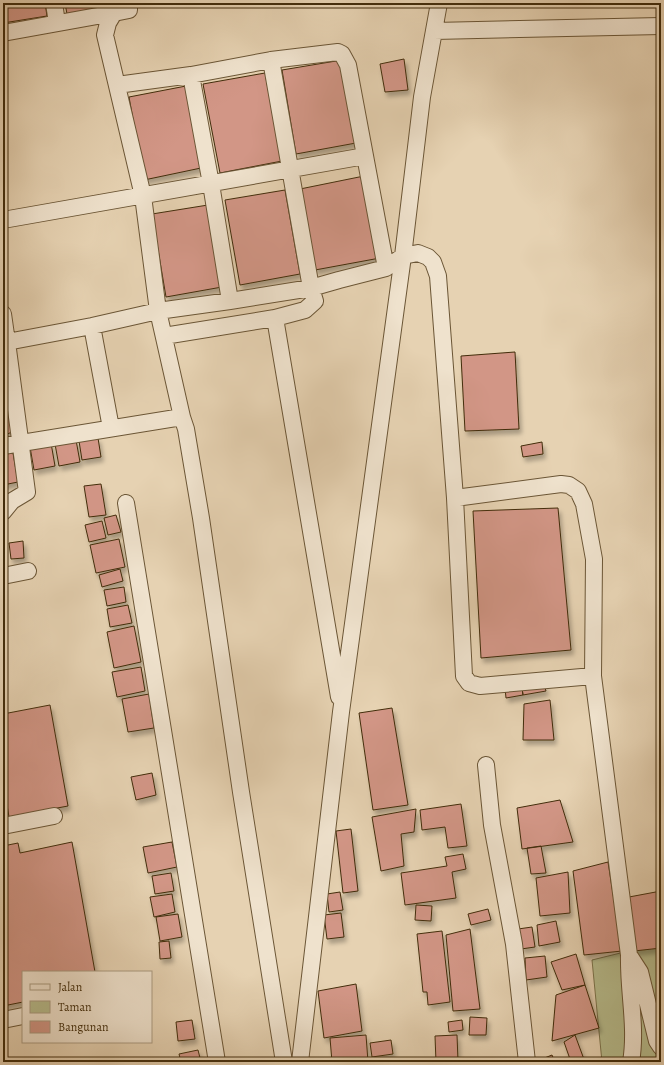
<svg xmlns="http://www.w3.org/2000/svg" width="664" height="1065" font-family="Alegreya,serif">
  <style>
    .green { fill: #b6bb8c; stroke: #7c744c }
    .building { fill: #d29686; stroke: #422d0c; filter: url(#shadow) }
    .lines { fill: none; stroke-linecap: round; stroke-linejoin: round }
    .minor-casing { stroke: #6b5636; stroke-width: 18 }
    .minor { stroke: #efe2cd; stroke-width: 16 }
  </style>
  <defs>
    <filter id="shadow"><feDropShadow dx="2.5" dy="4.5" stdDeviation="2" flood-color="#0004"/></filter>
  </defs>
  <rect width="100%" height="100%" fill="#e6d2b2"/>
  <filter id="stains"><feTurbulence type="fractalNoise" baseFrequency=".005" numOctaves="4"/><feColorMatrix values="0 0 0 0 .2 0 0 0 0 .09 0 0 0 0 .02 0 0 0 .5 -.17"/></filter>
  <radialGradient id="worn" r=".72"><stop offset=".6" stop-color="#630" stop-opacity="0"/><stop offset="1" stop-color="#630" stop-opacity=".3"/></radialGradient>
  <!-- green -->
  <path class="green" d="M661,943V1062H602L592,960Z"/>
  <!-- building -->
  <path class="building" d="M3,3H45L47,16L3,23Z
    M65,3H124V4L67,14Z
    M404,59L408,90L385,92L380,64Z
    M342,60L356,143L296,154L282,70Z
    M265,73L282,161L220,173L203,84Z
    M186,86L201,168L144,180L129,97Z
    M364,176L380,258L315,270L300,189Z
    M285,190L300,274L240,285L225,200Z
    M208,205L222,287L166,297L152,214Z
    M515,352L519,429L465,431L461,356Z
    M3,373L14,431L3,436Z
    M98,438L101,457L82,460L79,441Z
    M76,440L80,462L59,466L55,444Z
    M542,442L543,454L523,457L521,446Z
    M51,443L55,466L34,470L30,447Z
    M13,453L18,482L3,485V454Z
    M101,484L106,515L89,517L84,486Z
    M558,508L571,650L481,658L473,511Z
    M116,515L121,532L108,535L104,518Z
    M102,521L106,538L89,542L85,525Z
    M119,539L125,567L96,573L90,545Z
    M23,541L24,558L11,559L9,543Z
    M120,569L123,581L102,587L99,575Z
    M124,587L126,602L107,606L104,590Z
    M128,605L132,623L110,627L107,609Z
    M134,626L141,662L114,668L107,632Z
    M141,667L145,691L117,697L112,672Z
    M544,685L546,691L523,695L522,688Z
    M505,688H522L523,695L506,698Z
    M149,694L154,728L128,732L122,699Z
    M550,700L554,740H523L524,704Z
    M50,705L68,806L9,817L3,781V714Z
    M392,708L408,805L373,810L359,713Z
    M152,773L156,795L136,800L131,777Z
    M560,800L573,842L522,849L517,808Z
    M461,804L467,846L448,848L445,827L422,830L420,810Z
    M416,809L414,832L401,834L404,866L381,871L372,817Z
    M351,829L358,891L343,893L336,831Z
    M72,842L95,972H23V1002L3,1006V846L18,843L20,853Z
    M172,842L177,867L148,873L143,847Z
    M541,846L546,873L531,874L527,848Z
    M463,854L466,869L452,872L456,898L405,905L401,873L447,866L445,857Z
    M608,862L622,951L584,955L573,871Z
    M568,872L570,913L540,916L536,878Z
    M171,873L174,891L155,894L152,876Z
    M661,891V948L634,951L629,897Z
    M340,892L343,910L329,912L327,894Z
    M172,894L175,912L154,917L150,897Z
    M416,905L432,906L431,921L415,920Z
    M488,909L491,920L471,925L468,914Z
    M341,913L344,937L327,939L324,915Z
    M178,914L182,937L160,941L156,917Z
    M556,921L560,942L539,946L537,925Z
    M532,927L535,947L521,949L518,929Z
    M470,929L480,1009L453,1011L446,935Z
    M442,931L450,1002L428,1005L427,992H423L417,934Z
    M169,941L171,958L160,959L159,942Z
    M576,954L585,985L562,990L551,962Z
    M545,956L547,977L526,980L525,958Z
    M356,984L362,1031L324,1038L318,991Z
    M585,985L599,1028L552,1041L556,995Z
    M470,1017L487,1018L486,1035H469Z
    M192,1020L195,1039L178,1041L176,1022Z
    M462,1020L463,1030L449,1032L448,1022Z
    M366,1035L368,1062H332L330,1038Z
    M457,1035L458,1061L436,1062L435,1036Z
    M575,1035L585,1062H571L564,1042Z
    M391,1040L393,1054L372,1057L370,1043Z
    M198,1050L201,1062H181L179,1054Z
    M552,1055L555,1062H537V1061Z"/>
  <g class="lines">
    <defs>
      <path id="minor" d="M54,3L57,23
        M129,3V10L114,13L108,23L105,35L143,196L158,311L182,417
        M434,31L661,26
        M3,33L114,13
        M191,75L211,184L230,301
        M117,85L191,75L271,60L338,52L342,54L348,65L386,268
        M3,220L365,156
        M3,314L7,342L92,326L158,311L230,301L311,288L339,280L386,268L403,256L418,253L428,257L433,262L438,276L455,498L464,676L469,683L480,686L593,676
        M275,318L339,697
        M92,326L111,428
        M164,336L275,318L305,310L315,301L311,288L271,60
        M3,446L182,417L186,429L201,518L241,792L284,1062
        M455,498L561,484L569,485L578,491L584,504L594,559L593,676L629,955C628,991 637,1027 631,1062
        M126,503L217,1062
        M3,512L12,501L27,492L7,342
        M3,576L28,571
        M486,765L492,825L514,944L527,1062
        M3,826L54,816
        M629,955L640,972L657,1041L661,1047
        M3,1020L23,1016
        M300,1062L341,712L403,256L422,97L439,3"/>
    </defs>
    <!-- minor casing -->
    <use href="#minor" class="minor-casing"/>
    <!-- minor -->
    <use href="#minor" class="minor"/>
  </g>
  <!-- margin -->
  <rect width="664" height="1065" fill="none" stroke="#e6d2b2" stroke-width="16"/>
  <rect x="4" y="4" width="656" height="1057" fill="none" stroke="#422d0c" stroke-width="2"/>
  <rect x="8" y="8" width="648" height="1049" fill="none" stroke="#422d0c"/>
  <!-- legend -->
  <rect x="22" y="971" width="130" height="72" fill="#efe2cd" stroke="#aa9a80"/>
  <rect x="30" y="984" width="20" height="6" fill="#efe2cd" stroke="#aa9a80"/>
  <text x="58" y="991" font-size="12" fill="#422d0c">Jalan</text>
  <rect x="30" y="1001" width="20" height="12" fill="#b6bb8c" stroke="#aa9a80"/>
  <text x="58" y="1011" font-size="12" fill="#422d0c">Taman</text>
  <rect x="30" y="1021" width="20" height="12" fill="#d29686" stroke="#aa9a80"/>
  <text x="58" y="1031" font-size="12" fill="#422d0c">Bangunan</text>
  <rect width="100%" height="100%" filter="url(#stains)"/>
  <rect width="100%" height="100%" fill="url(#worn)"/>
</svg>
